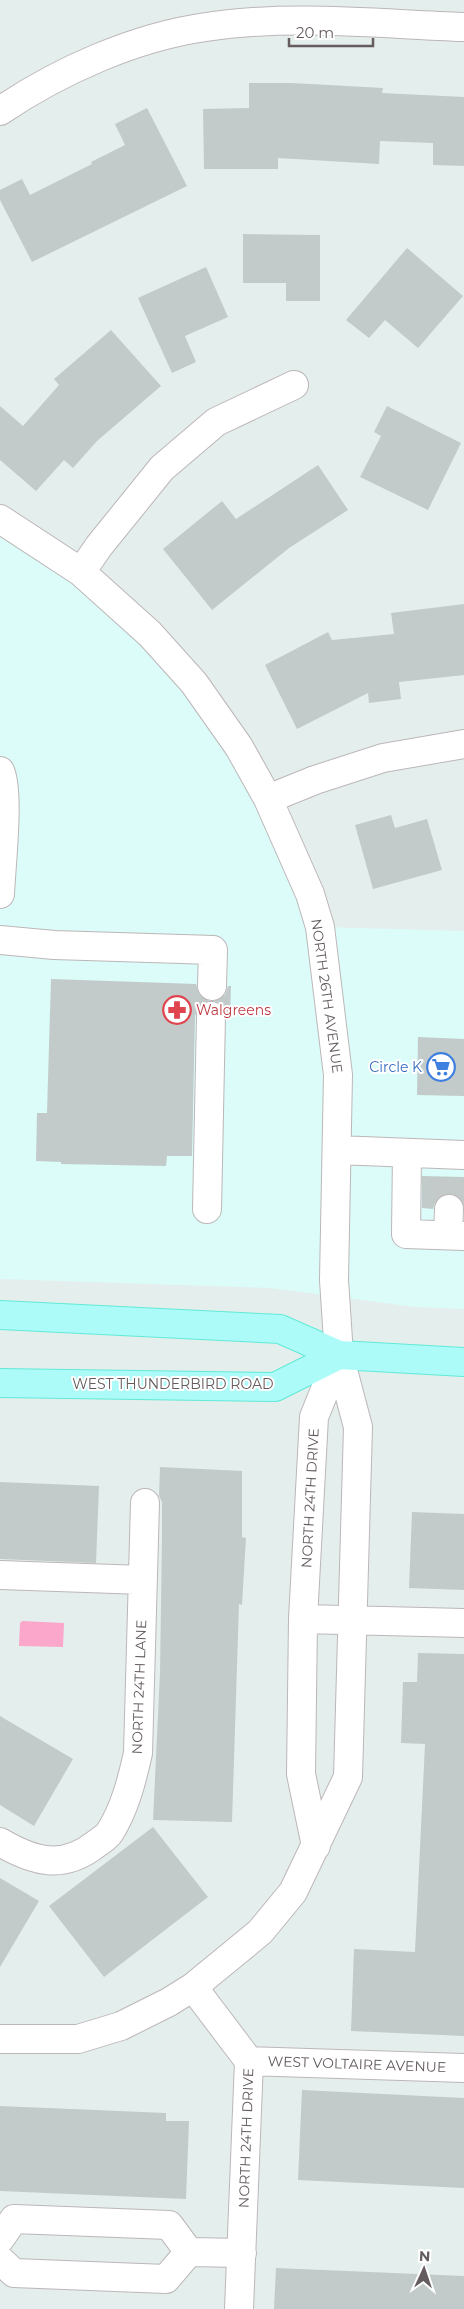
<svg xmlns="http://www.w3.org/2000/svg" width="464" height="2309" font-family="Montserrat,sans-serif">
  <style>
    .commercial { fill: #dbfcf9 }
    .water { fill: #faa7cb }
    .building { fill: #c2cbc9 }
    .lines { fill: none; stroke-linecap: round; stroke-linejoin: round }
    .minor-tunnel { stroke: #c4cac9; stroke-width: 28; stroke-dasharray: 28 14; stroke-linecap: butt }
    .minor-casing { stroke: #bdb6b8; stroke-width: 30 }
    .major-casing { stroke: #61ead6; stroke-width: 30 }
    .minor { stroke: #fff; stroke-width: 28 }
    .major { stroke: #acfbf9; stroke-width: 28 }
    .labels { text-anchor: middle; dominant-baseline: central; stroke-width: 4; stroke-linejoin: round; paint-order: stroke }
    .street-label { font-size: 14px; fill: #645c5e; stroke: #fff }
    .health-label { font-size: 14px; fill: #be3a42; stroke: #fff; text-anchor: start }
    .shop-label { font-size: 14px; fill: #366cbe; stroke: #fff; text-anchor: end }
  </style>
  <rect width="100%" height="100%" fill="#e4eeed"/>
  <!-- commercial -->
  <path class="commercial" d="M0,519L194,683L320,927L464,931V1309L415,1307L270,1288L0,1279Z"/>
  <!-- water -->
  <path class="water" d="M22,1621L64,1623L63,1647L19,1646L20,1623Z"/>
  <!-- building -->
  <path class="building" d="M249,83H292L383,88L382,93L464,97V166L433,165V143L380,141L379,164L278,158V169H204L203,109L249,108Z
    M147,108L187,186L32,262L0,200V190L22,179L30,195L92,164L91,162L125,145L115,124Z
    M243,234L320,235V301H286V283H243Z
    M407,248L463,296L418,348L385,320L369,338L346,320Z
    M206,267L228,317L185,336L196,362L172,373L138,298Z
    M111,330L161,386L97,441L73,468L64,460L36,491L0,460V406L23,426L59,385L54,379Z
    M387,406L461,443L428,510L360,477L381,436L374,432Z
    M318,465L348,510L289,548L212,610L163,549L222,501L236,519Z
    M464,604V675L399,682L401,699L369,703L368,693L297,729L265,665L328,632L332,640L394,634L391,613Z
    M391,815L395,828L427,819L442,870L373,889L355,825Z
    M51,979L196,984L199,994L209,1001L198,1008L195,1016L192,1156H167L166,1166L61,1164V1162L36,1161L37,1113H47Z
    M228,986H231L230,1017H227L225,1009L219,1003L214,1001L225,995Z
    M418,1037L464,1039V1096L417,1095Z
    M422,1176L464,1177V1207L458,1196L449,1193L441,1195L436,1200L433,1209L422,1208Z
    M160,1467L242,1471V1537L246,1538L242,1605L239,1604L232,1822L153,1820L160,1673L162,1535V1502L159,1496Z
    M0,1482L99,1486L96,1563L0,1559Z
    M412,1512L464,1514V1590L409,1588Z
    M418,1653L464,1654V2036L351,2031L354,1949L415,1952L425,1744L401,1743L403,1682H417Z
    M0,1716L73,1759L34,1826L0,1805Z
    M153,1827L208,1897L104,1977L49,1906Z
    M0,1878L39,1901L0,1967Z
    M302,2090L464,2098V2188L298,2180Z
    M0,2106L166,2113V2121H189L186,2199L0,2191Z
    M276,2268L464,2276V2309H274Z"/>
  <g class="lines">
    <!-- minor-tunnel -->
    <path class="minor-tunnel" d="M449,1209L450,1177"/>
    <defs>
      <path id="minor" d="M0,111C59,71 135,37 206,27C290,14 379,24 464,27
        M0,519L81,572L150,634L194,683L239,747L268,799L310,894L320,927L338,1075L334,1280L339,1355L358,1427L348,1777L293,1892L260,1932L193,1987L169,2002L121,2026L78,2039H0
        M81,572L99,546L162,468L216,422L294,385
        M0,771C10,791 1,868 0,894
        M268,799L315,780L383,758L464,744
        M0,940L54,945L213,950L212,986
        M337,1150L464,1155
        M407,1153L406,1234L464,1236
        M207,1209L211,1016
        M448,1235L449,1209
        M0,1575L143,1580
        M303,1619L464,1623
        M0,1842C34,1862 63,1870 96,1844C100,1841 107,1837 110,1832C125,1808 132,1780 138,1753L145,1503
        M316,1846L301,1774L303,1619L314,1417L339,1355
        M193,1987L249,2061L239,2309
        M249,2061L464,2068
        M0,2239L14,2219L169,2225L189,2252
        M189,2252L242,2253
        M0,2260L14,2273L166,2279L189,2252"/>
      <path id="major" d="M0,1315L280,1329L339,1355L464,1362
        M0,1383L275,1387L339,1355"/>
    </defs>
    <!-- minor casing -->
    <use href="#minor" class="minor-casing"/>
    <!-- major casing -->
    <use href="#major" class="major-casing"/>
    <!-- minor -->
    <use href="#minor" class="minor"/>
    <!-- major -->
    <use href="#major" class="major"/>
  </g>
  <!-- icons -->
  <defs>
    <symbol id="pharmacy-ring" viewBox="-11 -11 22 22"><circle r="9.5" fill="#fff" stroke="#e0444e" stroke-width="1.5"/><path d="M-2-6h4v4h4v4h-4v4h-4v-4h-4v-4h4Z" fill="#e0444e"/></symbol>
    <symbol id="supermarket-ring" viewBox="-11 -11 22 22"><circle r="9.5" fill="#fff" stroke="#3f7fe0" stroke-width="1.5"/><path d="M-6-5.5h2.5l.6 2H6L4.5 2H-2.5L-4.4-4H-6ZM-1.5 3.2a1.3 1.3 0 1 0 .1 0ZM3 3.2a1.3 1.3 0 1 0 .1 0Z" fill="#3f7fe0"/></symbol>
  </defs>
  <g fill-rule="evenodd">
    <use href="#pharmacy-ring" x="161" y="994" width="32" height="32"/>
    <use href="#supermarket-ring" x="425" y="1051" width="32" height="32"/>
  </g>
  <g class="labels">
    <!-- street labels -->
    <g class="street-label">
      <text transform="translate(327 996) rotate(82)">NORTH 26TH AVENUE</text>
      <text x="173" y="1384">WEST THUNDERBIRD ROAD</text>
      <text transform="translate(310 1498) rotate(-87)">NORTH 24TH DRIVE</text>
      <text transform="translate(139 1687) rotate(-88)">NORTH 24TH LANE</text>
      <text transform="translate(357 2064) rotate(2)">WEST VOLTAIRE AVENUE</text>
      <text transform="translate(246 2138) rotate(-88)">NORTH 24TH DRIVE</text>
    </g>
    <!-- health labels -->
    <g class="health-label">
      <text x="196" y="1010">Walgreens</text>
    </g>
    <!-- shop labels -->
    <g class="shop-label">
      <text x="422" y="1067">Circle K</text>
    </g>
  </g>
  <!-- north arrow -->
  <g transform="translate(424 2269) rotate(3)" stroke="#ffffff" stroke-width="4" paint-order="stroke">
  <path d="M0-4L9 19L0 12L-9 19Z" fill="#645c5e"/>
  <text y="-8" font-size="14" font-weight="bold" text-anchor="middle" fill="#645c5e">N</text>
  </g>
  <!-- scale -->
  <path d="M289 38v8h84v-8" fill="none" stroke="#645c5e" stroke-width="2.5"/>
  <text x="296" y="38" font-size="15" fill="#645c5e" stroke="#ffffff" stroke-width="4" paint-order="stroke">20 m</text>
</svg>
